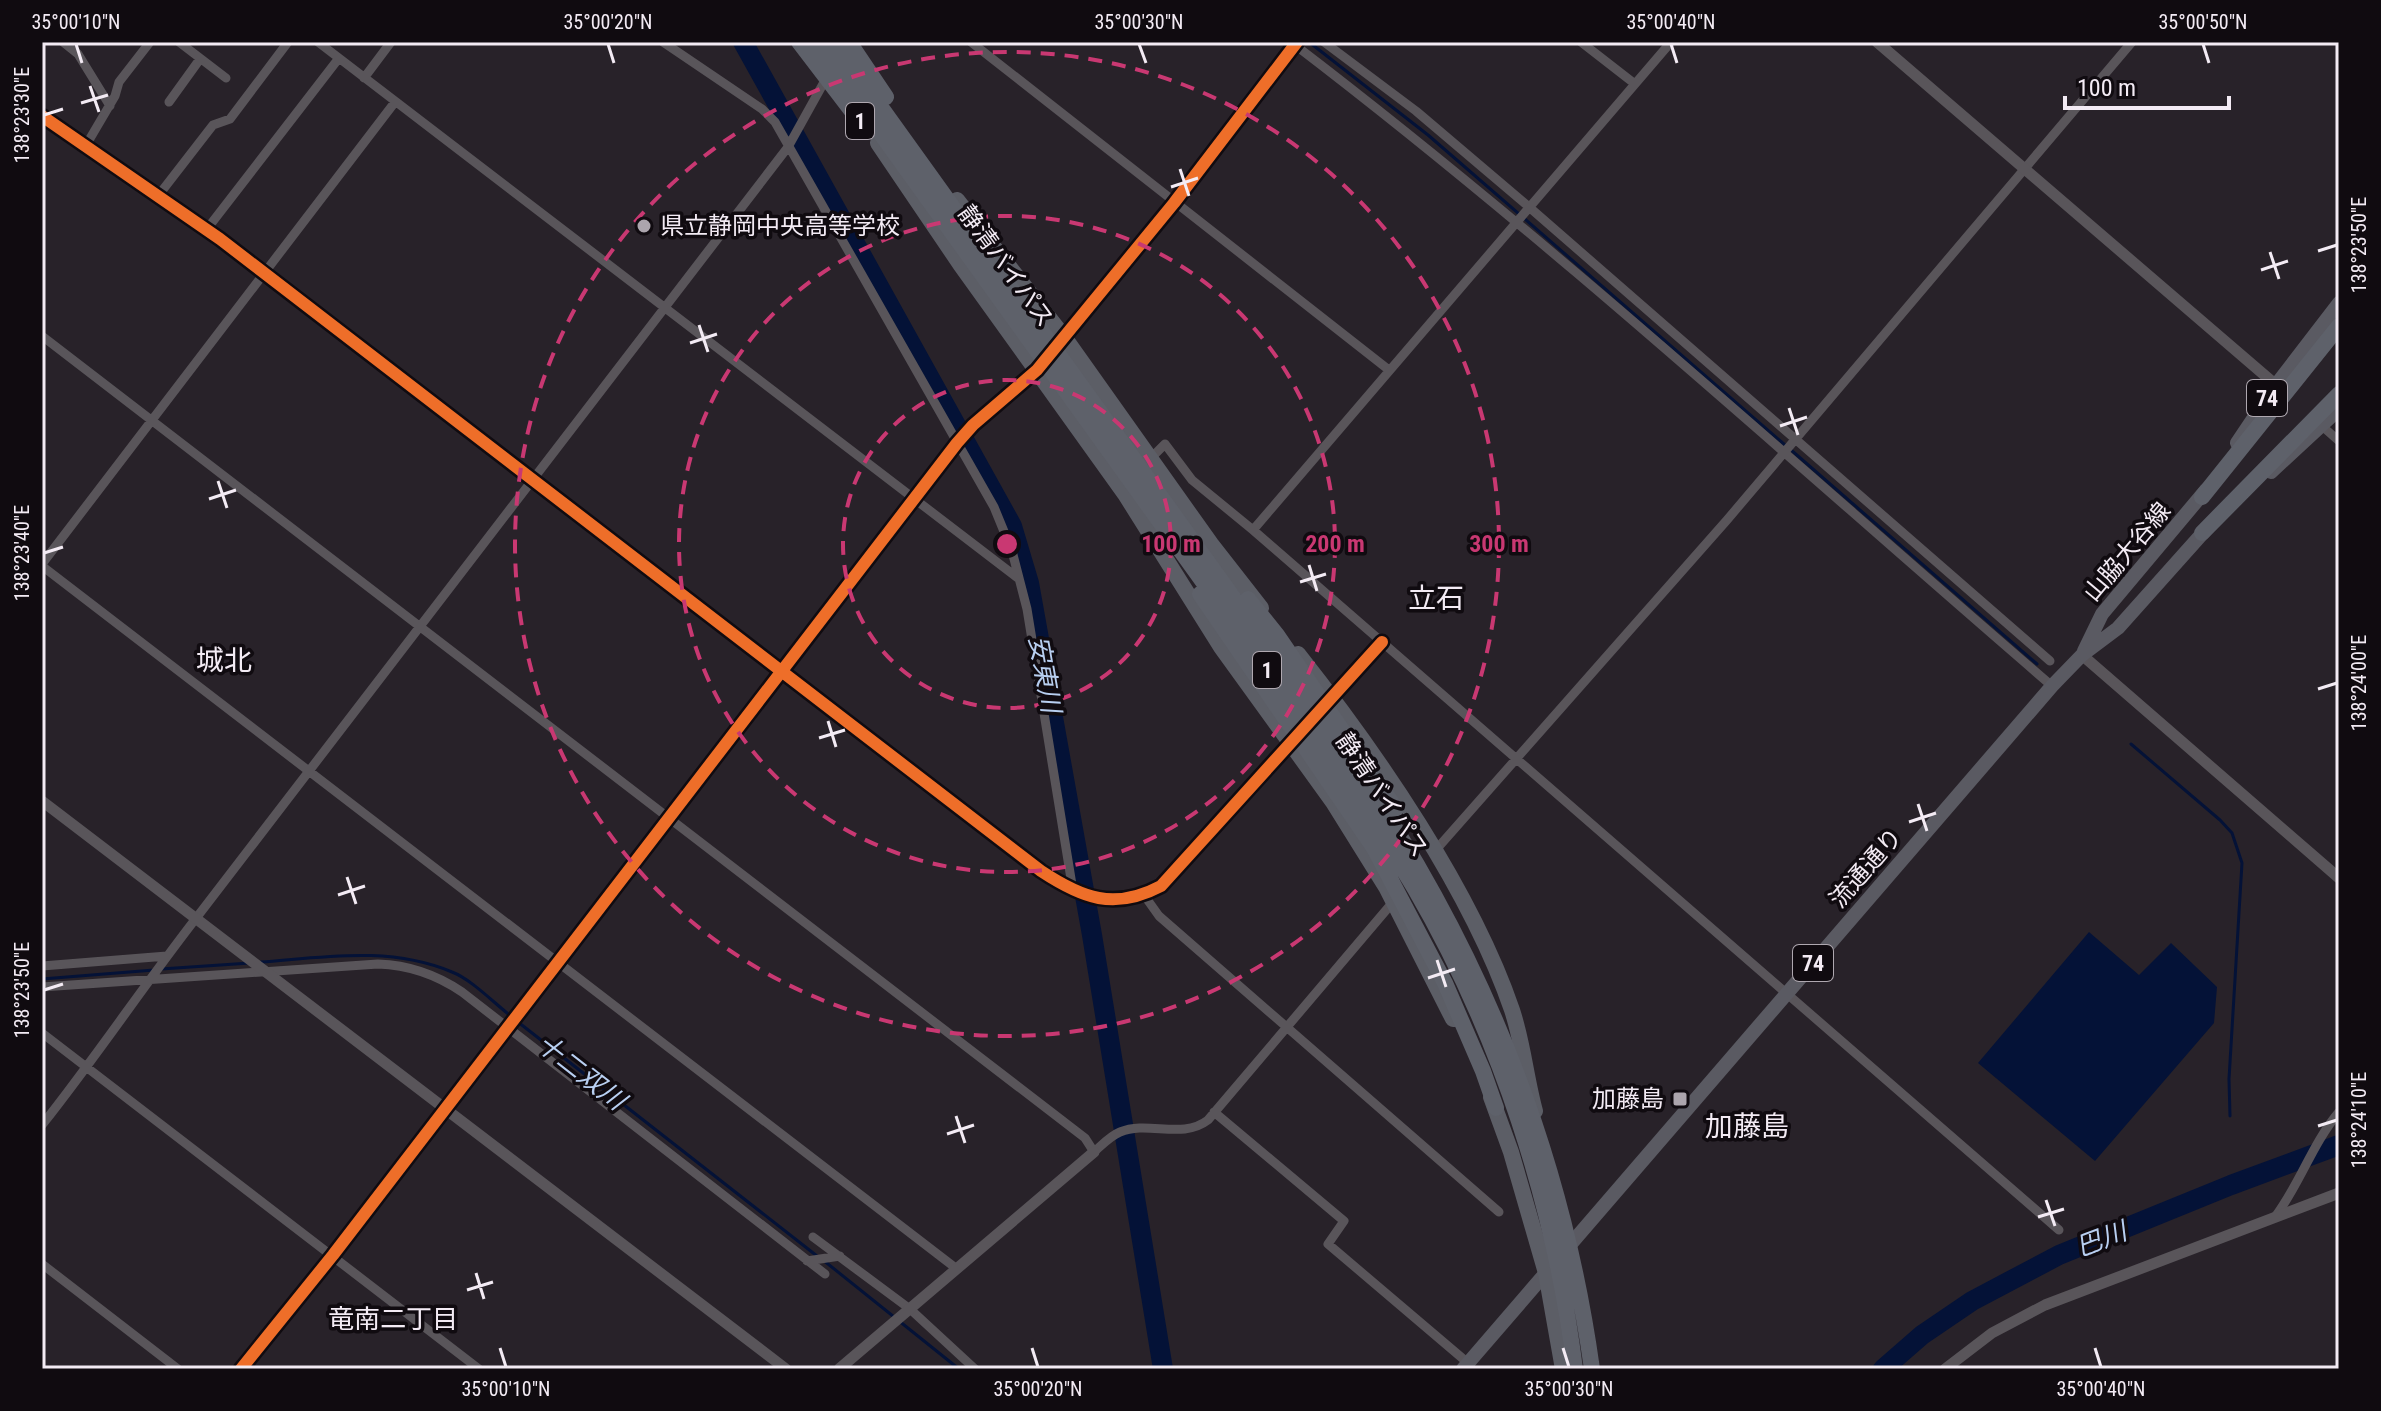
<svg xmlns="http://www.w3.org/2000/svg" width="2381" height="1411" font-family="'Roboto Condensed','Noto Sans JP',sans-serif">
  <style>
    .water { fill: #041237 }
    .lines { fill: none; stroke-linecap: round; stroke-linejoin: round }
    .stream { stroke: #041237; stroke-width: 3 }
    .river { stroke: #041237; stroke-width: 20 }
    .minor { stroke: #59555a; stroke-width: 9 }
    .tertiary { stroke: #59555a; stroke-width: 11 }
    .primary { stroke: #5a5a62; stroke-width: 14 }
    .trunk { stroke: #5c5e66; stroke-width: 16 }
    .motorway { stroke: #5e616a; stroke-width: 16 }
    .cycleway-casing { stroke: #100b10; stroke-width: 17 }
    .cycleway { stroke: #ee6e29; stroke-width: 12 }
    .ticks { fill: none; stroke: #f3ebf4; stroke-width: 3 }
    .ring { fill: none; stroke: #c93872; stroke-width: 4; stroke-dasharray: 14 10 }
    .poi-dot { fill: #aca5ad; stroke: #100b10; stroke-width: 3 }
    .labels { text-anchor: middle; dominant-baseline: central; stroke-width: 7; stroke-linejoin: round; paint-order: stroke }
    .shield { fill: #100b10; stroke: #afa8b0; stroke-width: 2 }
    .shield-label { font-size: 22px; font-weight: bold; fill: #f3ebf4 }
    .poi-label { font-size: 24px; fill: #f3ebf4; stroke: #100b10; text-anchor: start }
    .street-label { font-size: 24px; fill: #f3ebf4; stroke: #100b10 }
    .water-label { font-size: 26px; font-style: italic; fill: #b8cff1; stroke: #100b10 }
    .neighbourhood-label { font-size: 26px; fill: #f3ebf4; stroke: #100b10 }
    .quarter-label { font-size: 28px; fill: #f3ebf4; stroke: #100b10 }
    .centre { fill: #c93872; stroke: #100b10; stroke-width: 4 }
    .ring-label { font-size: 24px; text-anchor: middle; font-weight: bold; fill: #c93872; stroke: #100b10; stroke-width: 7; stroke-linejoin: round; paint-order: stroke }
    .neatline { fill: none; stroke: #f3ebf4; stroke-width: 3 }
    .ticks-label { font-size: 20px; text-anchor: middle; fill: #f3ebf4 }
  </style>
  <rect width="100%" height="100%" fill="#282229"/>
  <!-- water -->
  <path class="water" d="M2089,932L2139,975L2171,943L2217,987L2214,1023L2095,1161L1978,1063Z"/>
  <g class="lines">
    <!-- stream -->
    <path class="stream" d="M1309,42L1428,135L1785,445
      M1791,450L2037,664
      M2131,744L2220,820L2232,833L2242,863L2229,1079L2230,1116
      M261,962C326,957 390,946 452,972C471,979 495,1004 512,1017
      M161,969L250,963
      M42,979L154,970
      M518,1022L817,1256
      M823,1260L959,1369"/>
    <!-- river -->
    <path class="river" d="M743,42L1012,526L1029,583L1092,935L1163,1369
      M1883,1369L1922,1335L1972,1301L2059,1255L2231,1185L2339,1145"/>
    <!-- minor -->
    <path class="minor" d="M63,42L78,54L110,106
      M179,42L226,78
      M318,42L1019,579
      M663,42L762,109L775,122L994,507L1012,551L1027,609L1073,891
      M971,42L1389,370
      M1324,42L1416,111L1529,207L2050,661
      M1581,42L1635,84
      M1295,45C1558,246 1801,470 2052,686
      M364,78L391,42
      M169,102L200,59
      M42,116L220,239L1041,871L1073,891L1097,898L1126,900L1144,895L1161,886L1180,868L1291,742
      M85,147L115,96L119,82L150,42
      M158,196L213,125L230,119L288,42
      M207,229L339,58
      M42,336L1085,1138L1094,1152C1102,1145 1110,1136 1120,1132C1148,1120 1182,1140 1208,1120L1393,902
      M1063,338L1174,203L1297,42
      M2322,426L2339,441
      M1150,459L1165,444L1192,480L1253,530L2059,1230
      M1253,530L1671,42
      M42,564L395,102
      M42,566L957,1269
      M1330,697L1382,642
      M1434,852L1727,520L2132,42
      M1144,895L1159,916L1499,1212
      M42,966L167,956
      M42,987L378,964C409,965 437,975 462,992L825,1274
      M42,1033L479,1369
      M1214,1112L1344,1221L1328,1244L1468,1363
      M42,1125C96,1057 144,985 197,917C396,661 591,403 788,147L828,75
      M2275,1217C2300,1184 2312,1144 2339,1112
      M813,1237L910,1309L975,1369
      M807,1261L840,1256
      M42,1264L178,1369
      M241,1369L333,1255L957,443L973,425L1038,369"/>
    <!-- tertiary -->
    <path class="tertiary" d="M1877,42L2276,385
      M2082,655L2339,878
      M42,801L786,1369
      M839,1369L1094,1152
      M1945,1369L1992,1333L2045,1305L2339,1193"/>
    <!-- primary -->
    <path class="primary" d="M2237,443L2276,385L2339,303
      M2271,472L2339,409
      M2084,651L2102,614L2206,490
      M1463,1369L2052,686L2082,655L2118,628L2210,525"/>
    <!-- trunk -->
    <path class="trunk" d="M878,143L960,264L1125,494L1221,647L1333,802L1386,887L1453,1019
      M957,200L1064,337L1211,544L1261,608
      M1298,654C1377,754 1471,890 1512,1010C1523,1043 1526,1078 1535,1111
      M1491,1097L1511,1152L1546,1273L1563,1369"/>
    <!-- motorway -->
    <path class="motorway" d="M799,42L854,114
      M815,42L1347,782C1370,817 1394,853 1415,889C1500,1035 1554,1202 1575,1369
      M834,42L1360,774C1482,954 1562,1153 1592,1369
      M849,42L886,97
      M2202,497L2339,326
      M2202,533L2339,394
      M1200,594L1374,848L1445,983L1483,1071L1496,1108
      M1248,599L1277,635L1396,809"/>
    <defs>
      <path id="cycleway" d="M42,116L220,239L1041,871C1082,898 1114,911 1161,886L1382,642
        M241,1369L333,1255L957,443L973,425L1037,370L1174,203L1297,42"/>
    </defs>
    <!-- cycleway casing -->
    <use href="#cycleway" class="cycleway-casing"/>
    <!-- cycleway -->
    <use href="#cycleway" class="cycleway"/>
  </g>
  <!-- ticks -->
  <path class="ticks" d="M76,44L82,63M608,44L614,63M1139,44L1146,63M1671,44L1677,63M2203,44L2209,63M90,86L99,112M81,103L108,95M44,115L63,109M1180,169L1189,196M1171,187L1198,178M2318,251L2337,245M2270,252L2279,279M2261,270L2288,261M699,325L708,352M690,343L717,334M1789,408L1798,435M1780,426L1807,417M218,481L227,508M209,499L236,490M44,553L63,547M1309,565L1317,591M1300,582L1326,574M2318,689L2337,683M828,721L836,747M819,738L845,730M1918,804L1927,831M1909,822L1936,813M347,877L356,904M338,895L365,886M1437,960L1446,987M1428,978L1455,969M44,990L63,984M956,1116L965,1143M2318,1126L2337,1120M947,1134L974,1125M2046,1200L2055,1226M2038,1217L2064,1209M476,1273L484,1299M467,1290L493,1282M500,1348L506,1367M1032,1348L1038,1367M1563,1348L1569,1367M2095,1348L2101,1367"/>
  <!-- distance rings -->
  <g class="ring">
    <circle cx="1007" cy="544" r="164"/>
    <circle cx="1007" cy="544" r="328"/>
    <circle cx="1007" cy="544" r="492"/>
  </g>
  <!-- markers -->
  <g class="poi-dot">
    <circle cx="644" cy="226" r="8"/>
    <rect x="1672" y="1091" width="16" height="16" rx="4"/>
  </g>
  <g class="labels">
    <!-- shield labels -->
    <g class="shield">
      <rect x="846" y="103" width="28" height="36" rx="6"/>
      <rect x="2247" y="380" width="40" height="36" rx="6"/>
      <rect x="1253" y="652" width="28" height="36" rx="6"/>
      <rect x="1793" y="945" width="40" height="36" rx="6"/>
    </g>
    <g class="shield-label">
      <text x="860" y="121">1</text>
      <text x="2267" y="398">74</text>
      <text x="1267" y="670">1</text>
      <text x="1813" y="963">74</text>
    </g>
    <!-- poi labels -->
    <g class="poi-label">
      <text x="660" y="226">県立静岡中央高等学校</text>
      <text x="1664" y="1099" text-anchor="end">加藤島</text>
    </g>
    <!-- street labels -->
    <g class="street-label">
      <text transform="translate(1006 266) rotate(54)">静清バイパス</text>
      <text transform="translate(2127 552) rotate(-50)">山脇大谷線</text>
      <text transform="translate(1382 795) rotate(56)">静清バイパス</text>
      <text transform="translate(1866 868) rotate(-49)">流通通り</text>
    </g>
    <!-- water labels -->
    <g class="water-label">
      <text transform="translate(1045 674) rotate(80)">安東川</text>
      <text transform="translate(581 1072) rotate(38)">十二双川</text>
      <text transform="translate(2101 1239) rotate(-21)">巴川</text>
    </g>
    <!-- neighbourhood labels -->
    <g class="neighbourhood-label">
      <text x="393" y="1319">竜南二丁目</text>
    </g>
    <!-- quarter labels -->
    <g class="quarter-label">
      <text x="1436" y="598">立石</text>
      <text x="224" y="660">城北</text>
      <text x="1747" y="1126">加藤島</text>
    </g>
  </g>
  <circle cx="1007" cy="544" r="12" class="centre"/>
  <g class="ring-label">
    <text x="1171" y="552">100 m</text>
    <text x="1335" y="552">200 m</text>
    <text x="1499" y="552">300 m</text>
  </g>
  <!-- border -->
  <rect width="2381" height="1411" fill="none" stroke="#100b10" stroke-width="88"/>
  <!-- scale -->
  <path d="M2065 96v12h164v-12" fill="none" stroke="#f3ebf4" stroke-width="4"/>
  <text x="2077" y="96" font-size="24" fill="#f3ebf4" stroke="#100b10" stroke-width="6" paint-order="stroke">100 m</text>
  <rect x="44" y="44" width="2293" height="1323" class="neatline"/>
  <g class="ticks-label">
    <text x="76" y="29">35°00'10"N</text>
    <text x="608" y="29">35°00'20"N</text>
    <text x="1139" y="29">35°00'30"N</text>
    <text x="1671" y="29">35°00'40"N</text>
    <text x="2203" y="29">35°00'50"N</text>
    <text transform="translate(22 115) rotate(-90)" y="7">138°23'30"E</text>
    <text transform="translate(2359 245) rotate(-90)" y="7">138°23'50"E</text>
    <text transform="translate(22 553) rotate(-90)" y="7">138°23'40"E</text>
    <text transform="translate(2359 683) rotate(-90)" y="7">138°24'00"E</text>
    <text transform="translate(22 990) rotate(-90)" y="7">138°23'50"E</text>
    <text transform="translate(2359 1120) rotate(-90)" y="7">138°24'10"E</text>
    <text x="506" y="1396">35°00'10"N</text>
    <text x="1038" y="1396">35°00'20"N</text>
    <text x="1569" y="1396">35°00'30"N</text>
    <text x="2101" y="1396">35°00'40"N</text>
  </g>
</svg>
